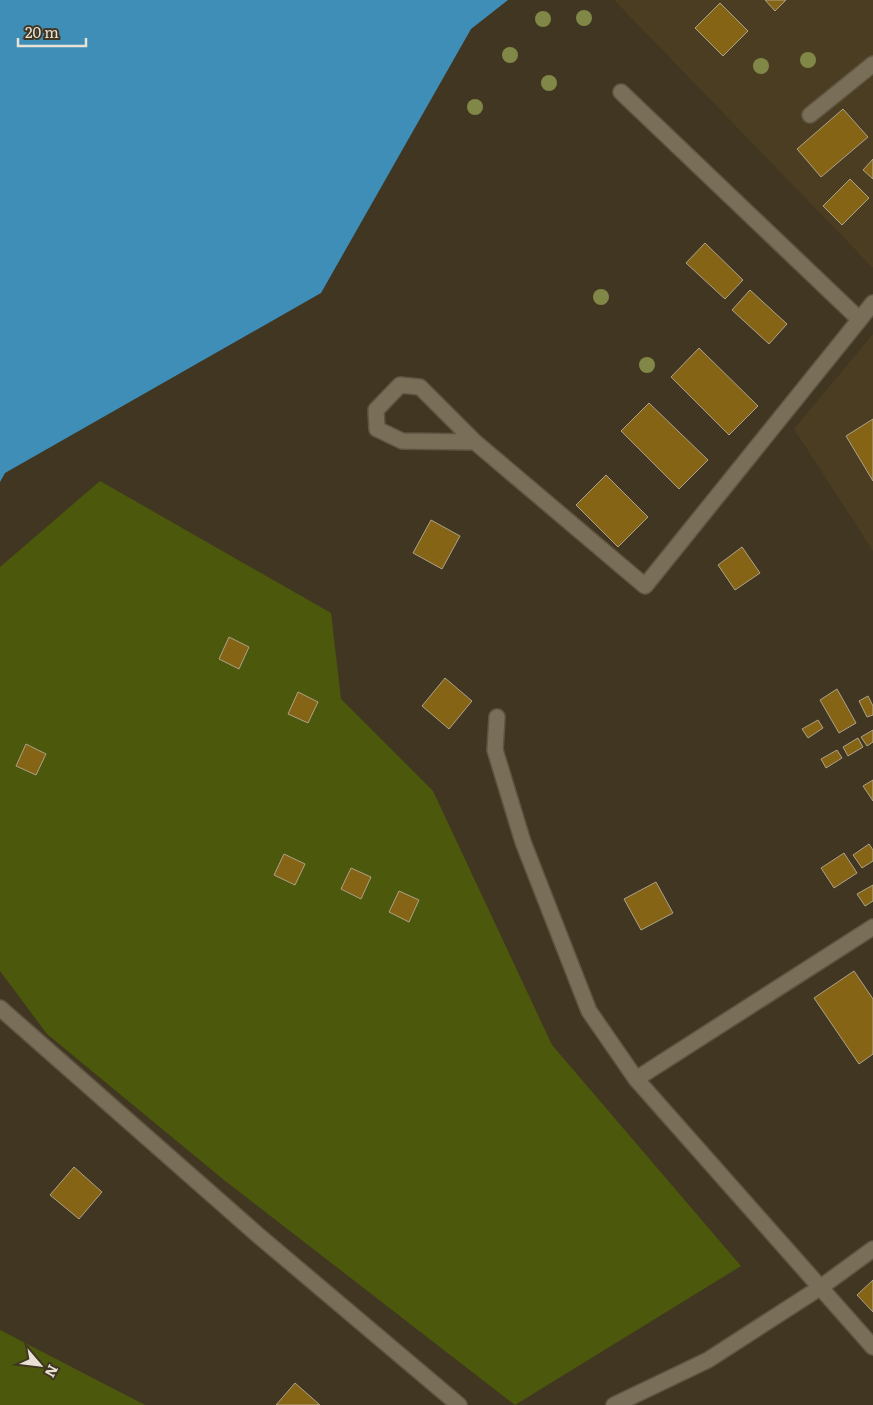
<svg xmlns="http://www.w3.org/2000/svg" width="873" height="1405" font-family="Literata,serif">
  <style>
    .built { fill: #4b3d22 }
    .green { fill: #4c590c }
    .water { fill: #3f8eb8 }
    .building { fill: #866415; stroke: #aea28a }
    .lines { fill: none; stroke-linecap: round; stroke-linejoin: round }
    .minor-casing { stroke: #5d5442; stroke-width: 18 }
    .minor { stroke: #796e58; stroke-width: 15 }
    .tree { fill: #818847 }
  </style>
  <rect width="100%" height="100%" fill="#403621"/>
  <!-- built -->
  <path class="built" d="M614,0H873V268Z
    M873,334V551L794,429Z"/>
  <!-- green -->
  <path class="green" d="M100,481L331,613L341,699L433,791L552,1045L741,1266L515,1405L224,1180L47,1034L0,971V567Z
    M0,1330L145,1405H0Z"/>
  <!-- water -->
  <path class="water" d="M0,0H508L471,29L321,293L5,473L0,482Z"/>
  <!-- building -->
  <path class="building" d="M765,0H786L775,11Z
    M720,3L748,31L723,56L695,28Z
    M843,109L868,137L821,177L797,149Z
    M873,159V179L863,170Z
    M850,179L869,198L842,225L823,206Z
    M705,243L743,280L725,299L686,263Z
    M750,290L787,324L769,344L732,310Z
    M699,348L758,406L729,435L671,377Z
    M649,403L708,460L679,489L621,431Z
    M873,419V481L846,436Z
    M606,475L648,517L618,547L576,505Z
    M431,520L460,536L442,569L413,553Z
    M742,547L760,573L735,590L718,565Z
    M229,637L249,647L239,669L219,659Z
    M445,678L472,701L449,729L422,706Z
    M837,689L856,723L839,733L820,700Z
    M298,692L318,702L308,723L288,714Z
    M868,696L873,706V715L867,717L859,701Z
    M818,720L823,728L808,738L802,729Z
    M873,730V742L867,746L861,737Z
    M858,738L863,747L848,756L843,747Z
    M26,744L46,754L36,775L16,766Z
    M837,750L842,758L826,768L821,759Z
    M873,780V801L863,786Z
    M869,844L873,850V861L862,868L853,855Z
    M844,853L857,873L834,888L821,868Z
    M284,854L305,864L295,885L274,875Z
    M351,868L371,877L361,899L341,889Z
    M656,882L673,913L641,930L624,899Z
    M873,885V901L865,906L857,894Z
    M399,891L419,900L409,922L389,912Z
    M854,971L873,999V1054L859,1064L814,998Z
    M74,1167L102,1192L79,1219L50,1195Z
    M873,1280V1312L857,1295Z
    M295,1383L320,1405H276Z"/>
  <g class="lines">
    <defs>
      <path id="minor" d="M621,92L859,319
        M810,115L873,64
        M475,442L402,441L377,429L376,410L400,385L420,387L475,442L645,586L873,303
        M497,717L495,750L523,842L589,1011L636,1079
        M873,927L636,1079L873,1347
        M0,1008L259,1236L459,1405
        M614,1405L708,1360L821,1287L873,1249"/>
    </defs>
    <!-- minor casing -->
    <use href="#minor" class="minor-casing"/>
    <!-- minor -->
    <use href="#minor" class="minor"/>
  </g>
  <!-- trees -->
  <g class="tree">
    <circle cx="584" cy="18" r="8"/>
    <circle cx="543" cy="19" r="8"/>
    <circle cx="510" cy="55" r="8"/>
    <circle cx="808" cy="60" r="8"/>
    <circle cx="761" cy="66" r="8"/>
    <circle cx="549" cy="83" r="8"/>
    <circle cx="475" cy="107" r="8"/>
    <circle cx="601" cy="297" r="8"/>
    <circle cx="647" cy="365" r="8"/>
  </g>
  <!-- north arrow -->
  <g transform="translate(40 1365) rotate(118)" stroke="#403621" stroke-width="4" paint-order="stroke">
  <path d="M0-4L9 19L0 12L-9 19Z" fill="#e8e1d5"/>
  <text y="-8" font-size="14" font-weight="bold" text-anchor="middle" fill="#e8e1d5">N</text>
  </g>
  <!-- scale -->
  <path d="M18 38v8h68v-8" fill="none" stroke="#e8e1d5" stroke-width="2.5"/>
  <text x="25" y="38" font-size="15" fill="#e8e1d5" stroke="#403621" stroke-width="4" paint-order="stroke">20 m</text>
</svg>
